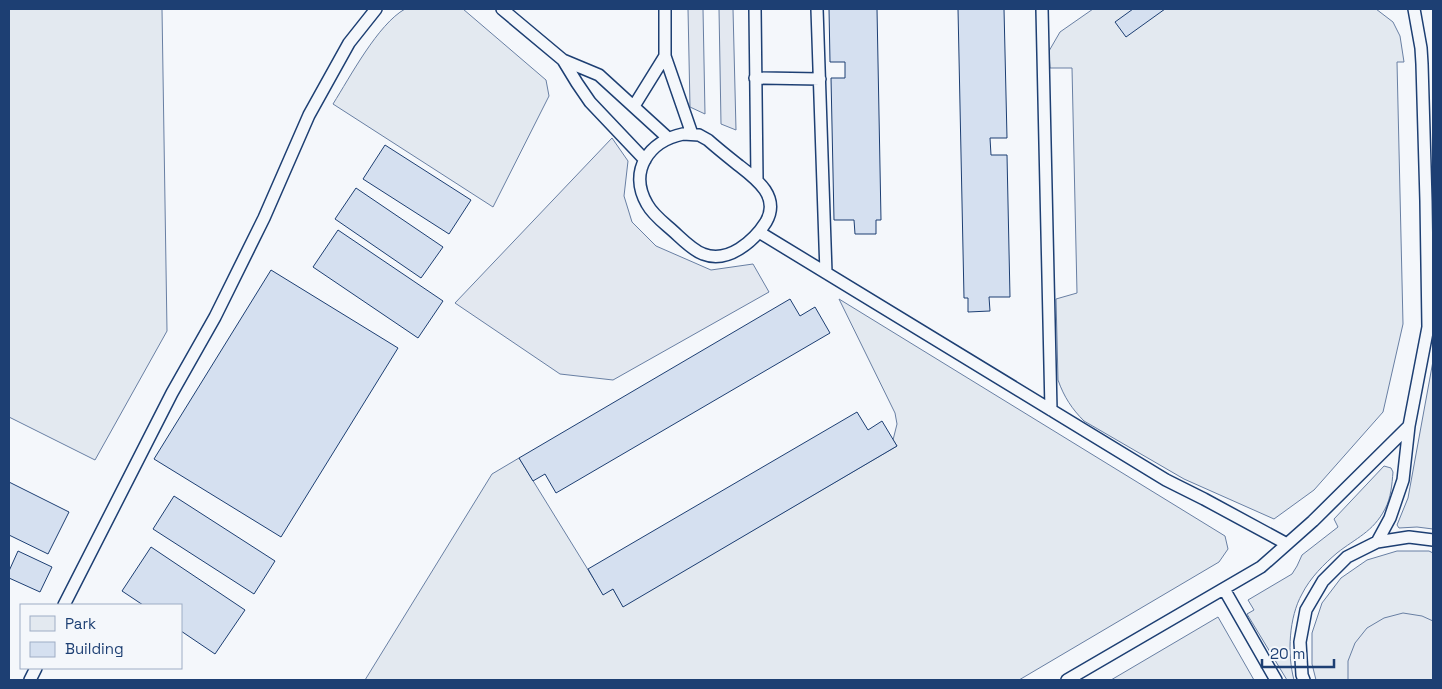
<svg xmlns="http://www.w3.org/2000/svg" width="1442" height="689" font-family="'Space Grotesk',sans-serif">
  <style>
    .green { fill: #e3e9f0; stroke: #687fa3 }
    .parking { fill: #e3e8f0; stroke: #687fa3 }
    .building { fill: #d5e0f0; stroke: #1d3f73 }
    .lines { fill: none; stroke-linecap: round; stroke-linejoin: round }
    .service-casing { stroke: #1d3f73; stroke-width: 14 }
    .service { stroke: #f4f7fb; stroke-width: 11 }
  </style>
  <rect width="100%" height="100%" fill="#f4f7fb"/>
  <!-- green -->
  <path class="green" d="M9,9H162L167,331L95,460L9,417Z
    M405,9H463L546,80L549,96L493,207L333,104C350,77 378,24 405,9Z
    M1093,9H1376L1393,22L1400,36L1404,62H1397L1403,324L1383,412L1314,490L1274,519L1184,479L1084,421C1072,409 1064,397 1058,380L1056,299L1077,293L1072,68H1050L1049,51L1060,32Z
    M839,299L1225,536L1228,549L1219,562L1019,680H365L492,474L519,458L603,594L613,589L623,606L897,446L893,440L897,424L895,413Z
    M1433,361V529L1417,527L1399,528L1397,525L1408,498Z
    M1384,466L1391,468L1393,472C1392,484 1391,498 1385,509C1373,532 1356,538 1337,553C1324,564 1310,578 1302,594C1289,617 1287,654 1294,680H1287L1247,614L1254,610L1248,600L1292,574L1297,566L1302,555L1338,527L1334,519Z
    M1397,551H1429L1433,553V680H1316L1312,664V633L1322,603L1341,578L1367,560Z
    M1218,617L1254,680H1111Z"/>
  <!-- parking -->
  <path class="parking" d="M688,9H703L705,114L690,107Z
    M719,9H733L736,130L721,124Z
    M612,138L628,161L624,196L632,222L656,246L711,270L753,264L769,292L613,380L560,374L455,303Z
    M1403,613L1422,616L1433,621V680H1348V661L1355,643L1367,628L1384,618Z"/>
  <!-- building -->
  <path class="building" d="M829,9H877L881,220H876V234H855L854,220H834L831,78H845V62H830Z
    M958,9H1004L1007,138H990L991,155H1007L1010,297H989L990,311L968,312V298H964Z
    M1133,9H1165L1126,37L1115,22Z
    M385,145L471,200L449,234L363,179Z
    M356,188L443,247L421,278L335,219Z
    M338,230L443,301L418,338L313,267Z
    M271,270L398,348L281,537L154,459Z
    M790,299L800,316L815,307L830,333L556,493L545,474L533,481L519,458Z
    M857,412L868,430L882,421L897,446L623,607L613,589L603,595L588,569Z
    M9,482L69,512L48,554L9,535Z
    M174,496L275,561L254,594L153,529Z
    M151,547L245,610L215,654L181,631V605H143L122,591Z
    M18,551L52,567L40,592L9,578V571Z"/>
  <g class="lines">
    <defs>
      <path id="service" d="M502,9L563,60L599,75L668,138
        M665,9V56L692,134
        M755,9L757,179
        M817,9L826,273
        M1042,9L1051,410
        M563,60L577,83L590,102L645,160
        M755,78L820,79
        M634,106L665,56
        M683,134L699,135L708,140C717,148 727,156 737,164C755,178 781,196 766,222C754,241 728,264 703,254C692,250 682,239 673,231C664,223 653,215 647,204C628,171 649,141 683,134Z
        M759,232L1166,480L1204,499L1287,544
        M1377,542L1390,518L1403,480L1409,426L1428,327L1426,201L1422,64L1421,48L1414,9
        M1224,589L1276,680
        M64,605L172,393L215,317L264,218L309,115L349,43L376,9
        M30,680L36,668
        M1067,680L1261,567L1313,521L1409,426
        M1304,680L1302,675L1300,642L1306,610L1323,581L1347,557L1377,542L1409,537L1433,540"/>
    </defs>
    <!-- service casing -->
    <use href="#service" class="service-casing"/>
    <!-- service -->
    <use href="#service" class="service"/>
  </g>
  <!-- border -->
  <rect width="1442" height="689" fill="none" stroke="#1d3f73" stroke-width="20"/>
  <!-- legend -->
  <rect x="20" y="604" width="162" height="65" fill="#f4f7fb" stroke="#9eadc5"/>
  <rect x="30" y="616" width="25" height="15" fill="#e3e9f0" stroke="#9eadc5"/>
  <text x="65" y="629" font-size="15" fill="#1d3f73">Park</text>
  <rect x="30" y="642" width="25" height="15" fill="#d5e0f0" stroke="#9eadc5"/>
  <text x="65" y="654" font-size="15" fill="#1d3f73">Building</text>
  <!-- scale -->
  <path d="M1262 659v8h72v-8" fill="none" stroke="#1d3f73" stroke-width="2.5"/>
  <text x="1270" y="659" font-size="15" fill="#1d3f73" stroke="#f4f7fb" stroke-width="4" paint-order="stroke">20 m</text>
</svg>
